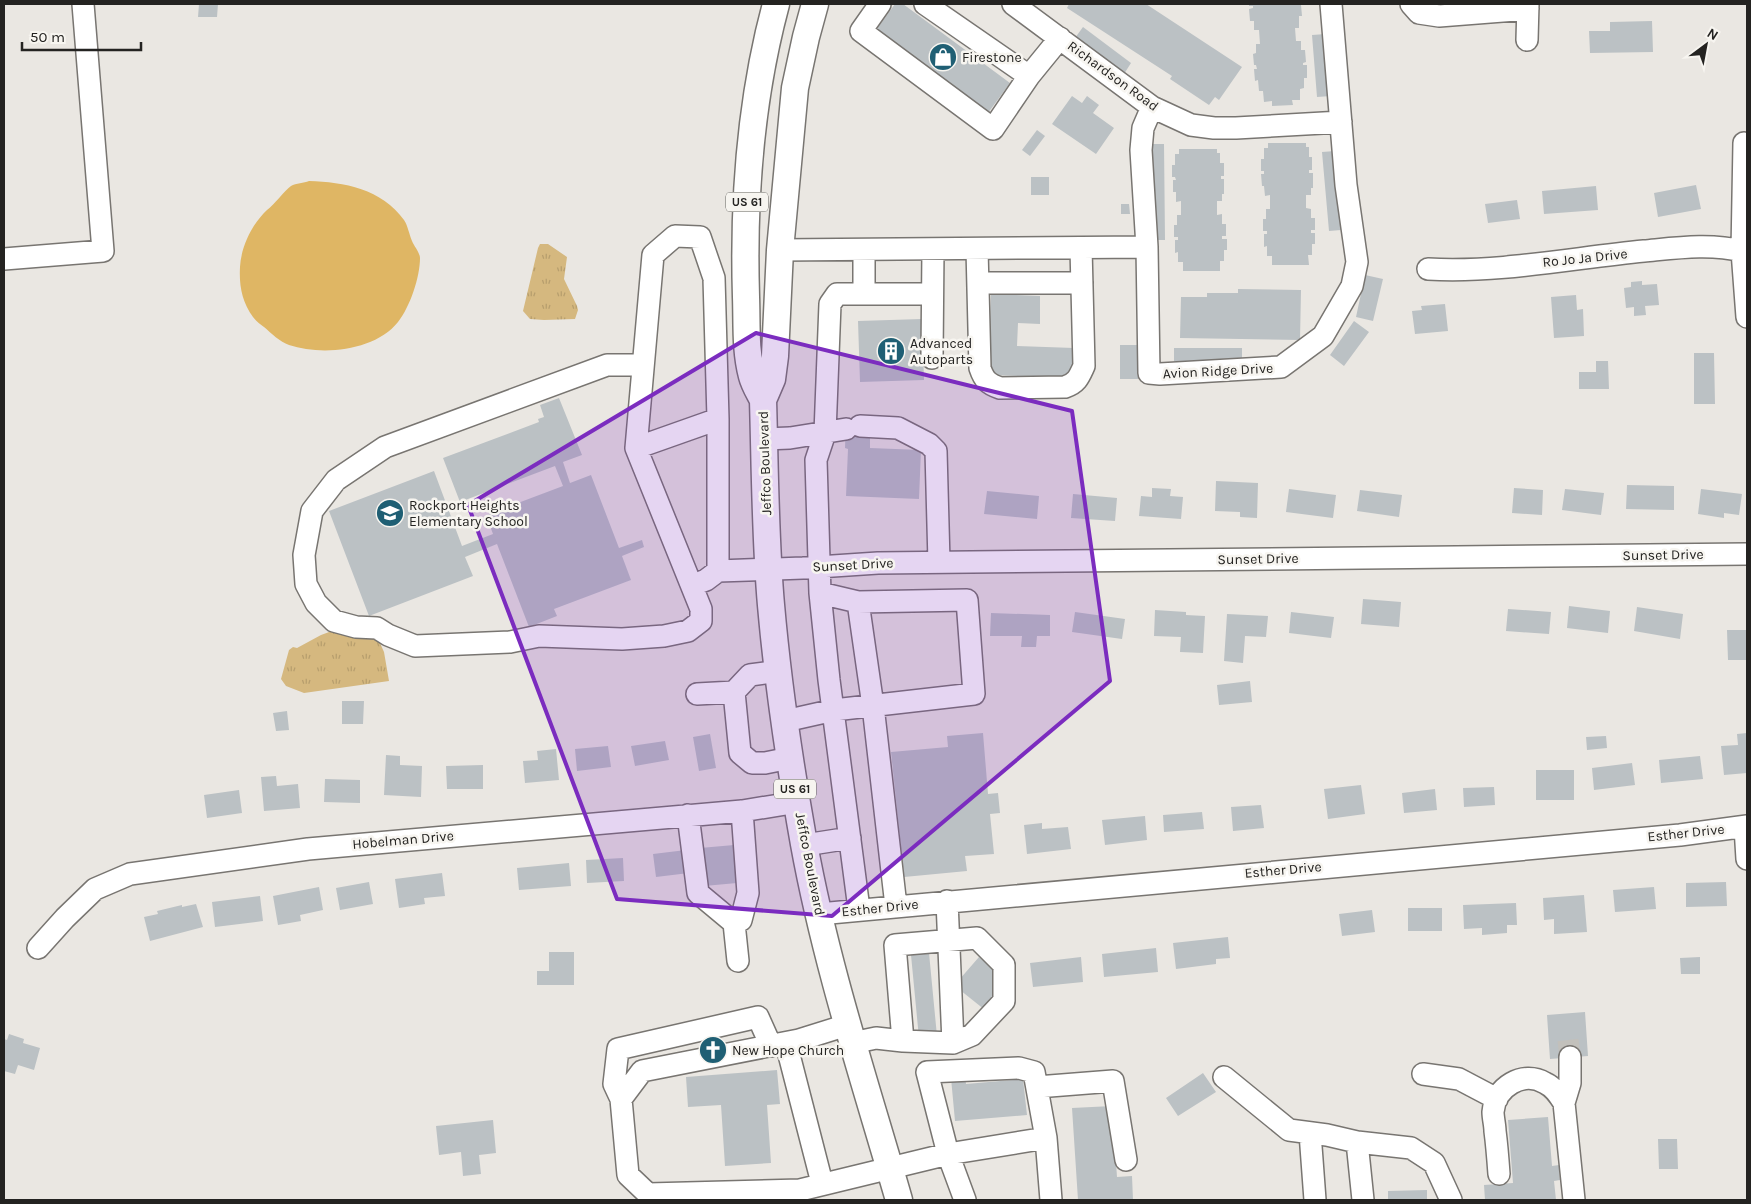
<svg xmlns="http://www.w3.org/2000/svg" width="1751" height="1204" font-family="Karla,sans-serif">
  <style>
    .park { fill: url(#park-tufts) }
    .water { fill: #dfb664 }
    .building { fill: #bbc1c4 }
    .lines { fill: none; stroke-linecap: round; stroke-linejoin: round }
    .minor-tunnel { stroke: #c2c0bb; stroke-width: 21; stroke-dasharray: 21 11; stroke-linecap: butt }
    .minor-casing { stroke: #787571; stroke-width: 24 }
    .major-casing { stroke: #787571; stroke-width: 29 }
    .minor { stroke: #fff; stroke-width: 21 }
    .major { stroke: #fff; stroke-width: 26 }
    .marked { fill: #7b2cbf; fill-opacity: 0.2; stroke: #7b2cbf; stroke-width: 4; stroke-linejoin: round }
    .labels { text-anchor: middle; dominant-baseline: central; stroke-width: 5; stroke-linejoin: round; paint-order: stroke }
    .shield { fill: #f7f5f0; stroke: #63625f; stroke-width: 1 }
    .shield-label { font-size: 12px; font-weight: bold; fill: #242321 }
    .poi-label { font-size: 14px; fill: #242321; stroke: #f7f5f0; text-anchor: start }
    .street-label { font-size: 14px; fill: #242321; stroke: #f7f5f0 }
  </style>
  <defs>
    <pattern id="park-tufts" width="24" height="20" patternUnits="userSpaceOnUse" patternTransform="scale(1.25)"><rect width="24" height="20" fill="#d5b87f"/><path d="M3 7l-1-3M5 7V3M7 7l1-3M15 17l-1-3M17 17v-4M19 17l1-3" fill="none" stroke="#b79e6d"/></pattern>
  </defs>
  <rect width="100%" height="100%" fill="#eae7e2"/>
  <!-- park -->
  <path class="park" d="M540,244H548L567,257L564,279L577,306L578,310L575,319L544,320L530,319L523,311L538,248Z
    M340,628L375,632L384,652L389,681L304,693L286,686L281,679L289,650L293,647L297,648L321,635Z"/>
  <!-- water -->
  <path class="water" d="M309,181C344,182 382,189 404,220C408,226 409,234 412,241C414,246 420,253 420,258C420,277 410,307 398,322C375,351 322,356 289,345C280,342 271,333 264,327C260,324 256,321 253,317C242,302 239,286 240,267C241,247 252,224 267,210C274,205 285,190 291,186C296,183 304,183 309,181Z"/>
  <!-- building -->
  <path class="building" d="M199,4H218L217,17H198Z
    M895,4H903L1010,83L988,113L876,30Z
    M1069,4H1146L1242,67L1219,100L1215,97L1209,105L1170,79L1172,76L1067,8Z
    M1249,4L1301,5L1302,16H1299V28H1295L1296,41H1301V50H1305L1306,62L1303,63V65H1307V78H1304V88L1300,89V100H1292L1293,105L1272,106V101L1264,102L1263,91H1259L1258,80L1255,81L1254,69H1257L1256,65H1254L1253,54L1256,53V44H1260L1259,30H1254V21H1250L1249,9L1253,8V6H1249Z
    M1652,21L1653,52L1590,53L1589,31H1610V22Z
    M1083,27L1131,63L1124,74L1075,38Z
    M1326,34L1331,96L1317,97L1312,35Z
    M1072,96L1082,103L1087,96L1099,105L1093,113L1114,128L1096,154L1052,124Z
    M1037,130L1045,136L1030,156L1022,150Z
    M1268,143H1306V147H1309V157H1312V170H1309V173H1313V188H1311V195H1306V208L1311,209V218H1315V230H1311V233H1315V244H1312V255H1308L1309,265H1272V256H1267V246L1264,247V234H1267V231H1263V219H1266V209H1270V195L1265,196L1264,186H1262L1261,174H1264V171H1261V159H1264V148H1268Z
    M1151,144H1164L1165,240H1152Z
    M1179,149H1217V153H1220V163H1224V176H1221V179H1224V194H1222V201H1217V215L1222,214V224H1226V236H1222V239H1227V250H1224V261H1220V271H1183V262H1178V252L1175,253V240H1178V237H1174V225H1177V215H1181V201L1176,202V192H1173V180H1176L1175,177H1172V165H1175V154H1179Z
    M1335,151L1341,230L1329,231L1322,152Z
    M1031,177H1049V195H1031Z
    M1696,185L1701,209L1658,217L1654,193Z
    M1596,186L1598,210L1544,214L1542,191Z
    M1517,200L1520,219L1488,223L1485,204Z
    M1121,204H1129L1130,214H1121Z
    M1365,275L1383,279L1373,321L1356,317Z
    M1642,281V285L1657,284L1659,305L1645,306L1646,315L1634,316V307L1626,308L1624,288L1631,287V282Z
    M1238,289L1301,290L1300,340L1180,338L1181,297H1207V293H1238Z
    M991,294L1040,296V324L1018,323L1017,346L1074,348L1073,378L988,375Z
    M1576,295L1577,310L1583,309L1584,336L1554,338L1551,297Z
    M1445,304L1448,331L1415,334L1412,311L1422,310L1421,306Z
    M922,319L924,380L860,382L858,321Z
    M1354,321L1369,332L1344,366L1330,355Z
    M1120,345H1138V379H1120Z
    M1174,348H1242V361H1174Z
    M1694,353H1714L1715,404H1694Z
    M1596,361H1608L1609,389H1579V372H1596Z
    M559,398L582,455L563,462L570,483L591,475L619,548L642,540L644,547L622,556L631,580L554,609L557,616L529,627L497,544L465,557L473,576L369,616L329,511L434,471L462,546L493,534L486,515L563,486L555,466L460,502L443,458L539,422L538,419L544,417L540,405Z
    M846,418H860L870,435V448L921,450L919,499L846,496L848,449L845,448Z
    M1216,481L1258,483L1257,518L1240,517V512L1215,511Z
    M1627,485L1674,486V510L1626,509Z
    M1152,488L1171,489L1170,496L1183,497L1181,519L1139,516L1141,496L1152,497Z
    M1514,488L1543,490L1542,515L1512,513Z
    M1289,489L1336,495L1333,518L1286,512Z
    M1565,489L1604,493L1601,515L1562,510Z
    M1701,489L1742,494L1739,515L1724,513V518L1698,514Z
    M1360,490L1402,495L1399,517L1357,511Z
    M987,491L1039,496L1037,519L984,514Z
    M1073,494L1117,498L1115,521L1071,518Z
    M1363,599L1401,602L1399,627L1361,624Z
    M1569,606L1610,611L1608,633L1567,628Z
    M1637,607L1683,614L1680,639L1634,631Z
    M1508,609L1551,612L1549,634L1506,631Z
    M1155,610L1186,612V615L1205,616L1203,653L1180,652L1181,637L1154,636Z
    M1075,612L1125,619L1122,639L1072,632Z
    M1291,612L1334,617L1331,638L1289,633Z
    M991,613L1050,615V636H1037L1036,647H1021L1022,636H990Z
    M1227,614L1268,616L1266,637L1245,636L1243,663L1224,661Z
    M1727,630H1747V660H1728Z
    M1250,681L1252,702L1219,705L1217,685Z
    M342,701H364L363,724H342Z
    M287,711L289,730L276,731L273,713Z
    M983,733L988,794L998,793L1000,813L990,814L994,854L965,856L967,871L904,877L891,752L948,747L947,736Z
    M1747,733V773L1724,775L1721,746L1738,745L1737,734Z
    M710,734L716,768L699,771L693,737Z
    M1606,736L1607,748L1587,750L1586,737Z
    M665,741L669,760L635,766L631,746Z
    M608,746L611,767L577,771L575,749Z
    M556,749L559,780L525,783L523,761L538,760L537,751Z
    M386,755L400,756V765L422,766L421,797L384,795Z
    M1700,756L1703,779L1661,783L1659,760Z
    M1632,763L1635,785L1594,790L1592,768Z
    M483,765V789H447L446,766Z
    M1536,770H1574V800H1536Z
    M276,776L277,786L298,784L300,808L264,811L261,777Z
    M325,779L360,780V803L324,802Z
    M1361,785L1365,814L1328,819L1324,789Z
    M1494,787L1495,805L1464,807L1463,788Z
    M1435,789L1437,810L1404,813L1402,793Z
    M239,790L242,813L207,818L204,795Z
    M1261,805L1264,828L1233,831L1231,807Z
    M1202,812L1204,829L1164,832L1163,815Z
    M1145,816L1147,840L1105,845L1102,820Z
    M1042,823V829L1068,827L1071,849L1027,854L1024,825Z
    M734,845L737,883L704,886L700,848Z
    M686,850L689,873L656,877L653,854Z
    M623,858L624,881L587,883L586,860Z
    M569,863L571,886L519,890L517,868Z
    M442,873L445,896L424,898L425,904L399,908L395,879Z
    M369,882L373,904L340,910L336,888Z
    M1726,882L1727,906L1686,907V883Z
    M319,887L323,910L300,915L301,921L278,925L273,896Z
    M1654,887L1656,909L1615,912L1613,890Z
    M1584,895L1587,932L1554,934V919L1544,920L1543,898Z
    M260,896L263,921L215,927L212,902Z
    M1516,903L1517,925H1507V933L1482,935V928L1464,929L1463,905Z
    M196,904L203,927L150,941L144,917L158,914L157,911L182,905V907Z
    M1408,908H1442V931H1408Z
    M1372,910L1375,932L1342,936L1339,914Z
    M1228,937L1230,958L1216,959V964L1176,969L1173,943Z
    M1156,948L1158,972L1104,977L1102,954Z
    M549,952H574V985H537V971H549Z
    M929,953L937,1036L919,1038L911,955Z
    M979,957L998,973L1000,993L985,1010L960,990L959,980Z
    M1081,957L1083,982L1033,987L1030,963Z
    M1700,957V974H1681L1680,958Z
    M1585,1012L1588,1056L1550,1059L1547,1015Z
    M9,1034L24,1039L23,1043L40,1048L34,1070L18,1065L15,1074L4,1071V1039L7,1040Z
    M777,1070L780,1104L767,1105L771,1163L725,1166L721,1105L688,1107L686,1077Z
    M1203,1073L1216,1092L1178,1116L1166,1098Z
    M965,1076L966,1084L1023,1079L1027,1115L955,1121L951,1078Z
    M1112,1106L1117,1177L1132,1176L1133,1200H1078L1072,1108Z
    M1548,1117L1552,1166L1559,1165L1560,1180L1554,1181L1556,1200H1485L1484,1185L1513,1183L1508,1120Z
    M493,1120L496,1153L479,1155L481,1174L463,1176L461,1152L439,1155L436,1126Z
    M1658,1139H1677L1678,1169H1659Z
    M1427,1190V1200H1388V1191Z"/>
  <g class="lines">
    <!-- minor-tunnel -->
    <path class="minor-tunnel" d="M1568,1040L1570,1057"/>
    <defs>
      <path id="minor" d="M880,4L861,31L993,129L1029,76L1060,38
        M925,4L1029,76
        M1013,4L1152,107L1191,125L1214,128H1236L1341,122
        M1411,4L1419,13L1439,16L1528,9
        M1527,40L1528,4
        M1152,107L1143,128L1141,150L1147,247L1149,373L1160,374L1281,367L1323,336L1352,286L1357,262L1346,185L1331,4
        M1744,143L1742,251L1747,317
        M977,249L980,368C984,380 988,384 1000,388L1065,387C1077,383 1079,377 1084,366L1081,248
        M780,250L1147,247
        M4,259L103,251L83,4
        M1428,269C1500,273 1572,258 1644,251C1676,248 1710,243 1742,251
        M978,283H1082
        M864,294V250
        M932,358L933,249
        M718,419L636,448L653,255L675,236L700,237L714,278L718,419V571
        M860,426L898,428L929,444L936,451L939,562
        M764,439L790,438L846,429
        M636,448L701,609V621L688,631L664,636L622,639L539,636L510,642L415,646L388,635L377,628L356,627L334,621L316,603L306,584L304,555L312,511L336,480L385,447L607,365H643
        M693,585L706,580L718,571L803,568L878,563L1747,554
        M858,602L873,706L896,906
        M779,671L750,675L734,692L740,753L752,763H765L790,758
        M697,694L734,692
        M785,721L834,710L974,694L967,600L858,602L820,593
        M688,815L698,893L734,923L738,961
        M1745,827L1747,859
        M805,845L850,838
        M859,909L829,680L820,593L816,460L825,433L830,304L837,294H932
        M819,914L1680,835L1747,826
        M734,923L741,920L748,893L742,811
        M38,948L65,918L95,889L130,874L308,849L742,811L798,802
        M903,1041L895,945L977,938L1004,965V1001L972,1035L953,1043
        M786,1043L822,1183
        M852,1043L876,1038L903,1041L953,1043L947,901
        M771,1046L758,1017L618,1049L614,1084L621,1099L628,1175L648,1194L800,1190L948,1154L1046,1138L1034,1072L1019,1068L927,1072L948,1154L965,1200
        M1423,1074L1459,1079L1497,1099
        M1224,1077L1289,1130L1327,1135L1357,1142L1411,1148L1434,1163L1451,1200
        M1037,1087L1113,1081L1126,1160
        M621,1099L642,1071L799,1040L847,1025
        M1564,1103L1570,1083V1057
        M1310,1133L1315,1200
        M1046,1138L1051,1200
        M1357,1142L1363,1200
        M1499,1174C1498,1160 1497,1146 1495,1131C1495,1125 1493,1118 1493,1112C1495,1087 1523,1070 1545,1083C1554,1087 1559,1095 1564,1103L1574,1200"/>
      <path id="major" d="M815,4L806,37L795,88L780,250L775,356L772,379L763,400C765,468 765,537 771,605C778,685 790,765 804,844C826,965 865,1082 899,1200
        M763,400C759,392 754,384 752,376C745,350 747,323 746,297C743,200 751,97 776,4"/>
    </defs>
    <!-- minor casing -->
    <use href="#minor" class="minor-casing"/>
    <!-- major casing -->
    <use href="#major" class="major-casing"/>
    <!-- minor -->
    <use href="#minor" class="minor"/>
    <!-- major -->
    <use href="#major" class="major"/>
  </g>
  <!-- marked area -->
  <path class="marked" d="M756,333L1072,411L1110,681L832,916L617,899L468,505Z"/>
  <!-- icons -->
  <defs>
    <symbol id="shop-disc" viewBox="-11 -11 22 22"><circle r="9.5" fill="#1f5f74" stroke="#f7f5f0"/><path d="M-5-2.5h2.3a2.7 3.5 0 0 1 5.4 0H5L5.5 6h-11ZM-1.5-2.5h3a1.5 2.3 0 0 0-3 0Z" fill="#fff"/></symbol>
    <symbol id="building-disc" viewBox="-11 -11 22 22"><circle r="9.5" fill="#1f5f74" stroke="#f7f5f0"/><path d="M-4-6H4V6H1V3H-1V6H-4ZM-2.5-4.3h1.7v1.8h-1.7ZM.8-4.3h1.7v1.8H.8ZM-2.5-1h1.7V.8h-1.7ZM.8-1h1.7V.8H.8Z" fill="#fff"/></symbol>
    <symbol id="school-disc" viewBox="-11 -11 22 22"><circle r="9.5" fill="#1f5f74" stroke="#f7f5f0"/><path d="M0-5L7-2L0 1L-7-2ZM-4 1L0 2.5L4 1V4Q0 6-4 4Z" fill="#fff"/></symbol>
    <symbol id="church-disc" viewBox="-11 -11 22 22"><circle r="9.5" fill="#1f5f74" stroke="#f7f5f0"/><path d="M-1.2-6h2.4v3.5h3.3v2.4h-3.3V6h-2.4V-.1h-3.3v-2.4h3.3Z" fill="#fff"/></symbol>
  </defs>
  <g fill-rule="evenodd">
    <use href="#shop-disc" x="927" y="41" width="32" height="32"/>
    <use href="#building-disc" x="875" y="335" width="32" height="32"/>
    <use href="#school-disc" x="374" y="497" width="32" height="32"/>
    <use href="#church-disc" x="697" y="1034" width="32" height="32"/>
  </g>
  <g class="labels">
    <!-- shield labels -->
    <g class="shield">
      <rect x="726" y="192.5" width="42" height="19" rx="4"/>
      <rect x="774" y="779.5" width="42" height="19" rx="4"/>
    </g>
    <g class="shield-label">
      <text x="747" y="202">US 61</text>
      <text x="795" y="789">US 61</text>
    </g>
    <!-- poi labels -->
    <g class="poi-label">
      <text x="962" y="57">Firestone</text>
      <text x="910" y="343">Advanced<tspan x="910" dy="16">Autoparts</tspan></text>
      <text x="409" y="505">Rockport Heights<tspan x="409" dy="16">Elementary School</tspan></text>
      <text x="732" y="1050">New Hope Church</text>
    </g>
    <!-- street labels -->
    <g class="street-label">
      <text transform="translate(1113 76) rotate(36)">Richardson Road</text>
      <text transform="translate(1585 258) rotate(-6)">Ro Jo Ja Drive</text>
      <text transform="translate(1218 371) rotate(-3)">Avion Ridge Drive</text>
      <text transform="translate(765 463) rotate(-92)">Jeffco Boulevard</text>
      <text transform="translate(1663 555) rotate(-1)">Sunset Drive</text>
      <text transform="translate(1258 559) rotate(-1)">Sunset Drive</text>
      <text transform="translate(853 565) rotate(-3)">Sunset Drive</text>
      <text transform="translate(1686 833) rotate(-6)">Esther Drive</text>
      <text transform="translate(403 840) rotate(-5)">Hobelman Drive</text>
      <text transform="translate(810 864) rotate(79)">Jeffco Boulevard</text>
      <text transform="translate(1283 870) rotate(-5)">Esther Drive</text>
      <text transform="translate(880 908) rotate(-6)">Esther Drive</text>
    </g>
  </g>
  <!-- border -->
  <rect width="1751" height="1204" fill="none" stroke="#242321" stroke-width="10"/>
  <!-- north arrow -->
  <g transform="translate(1706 45) rotate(32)" stroke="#f7f5f0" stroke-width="4" paint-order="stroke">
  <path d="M0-4L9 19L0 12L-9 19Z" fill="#242321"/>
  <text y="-8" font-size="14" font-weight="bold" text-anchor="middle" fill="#242321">N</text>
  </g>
  <!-- scale -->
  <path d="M22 42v8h119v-8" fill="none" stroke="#242321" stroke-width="2.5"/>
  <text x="30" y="42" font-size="15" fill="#242321" stroke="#f7f5f0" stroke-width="4" paint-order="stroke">50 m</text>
</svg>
